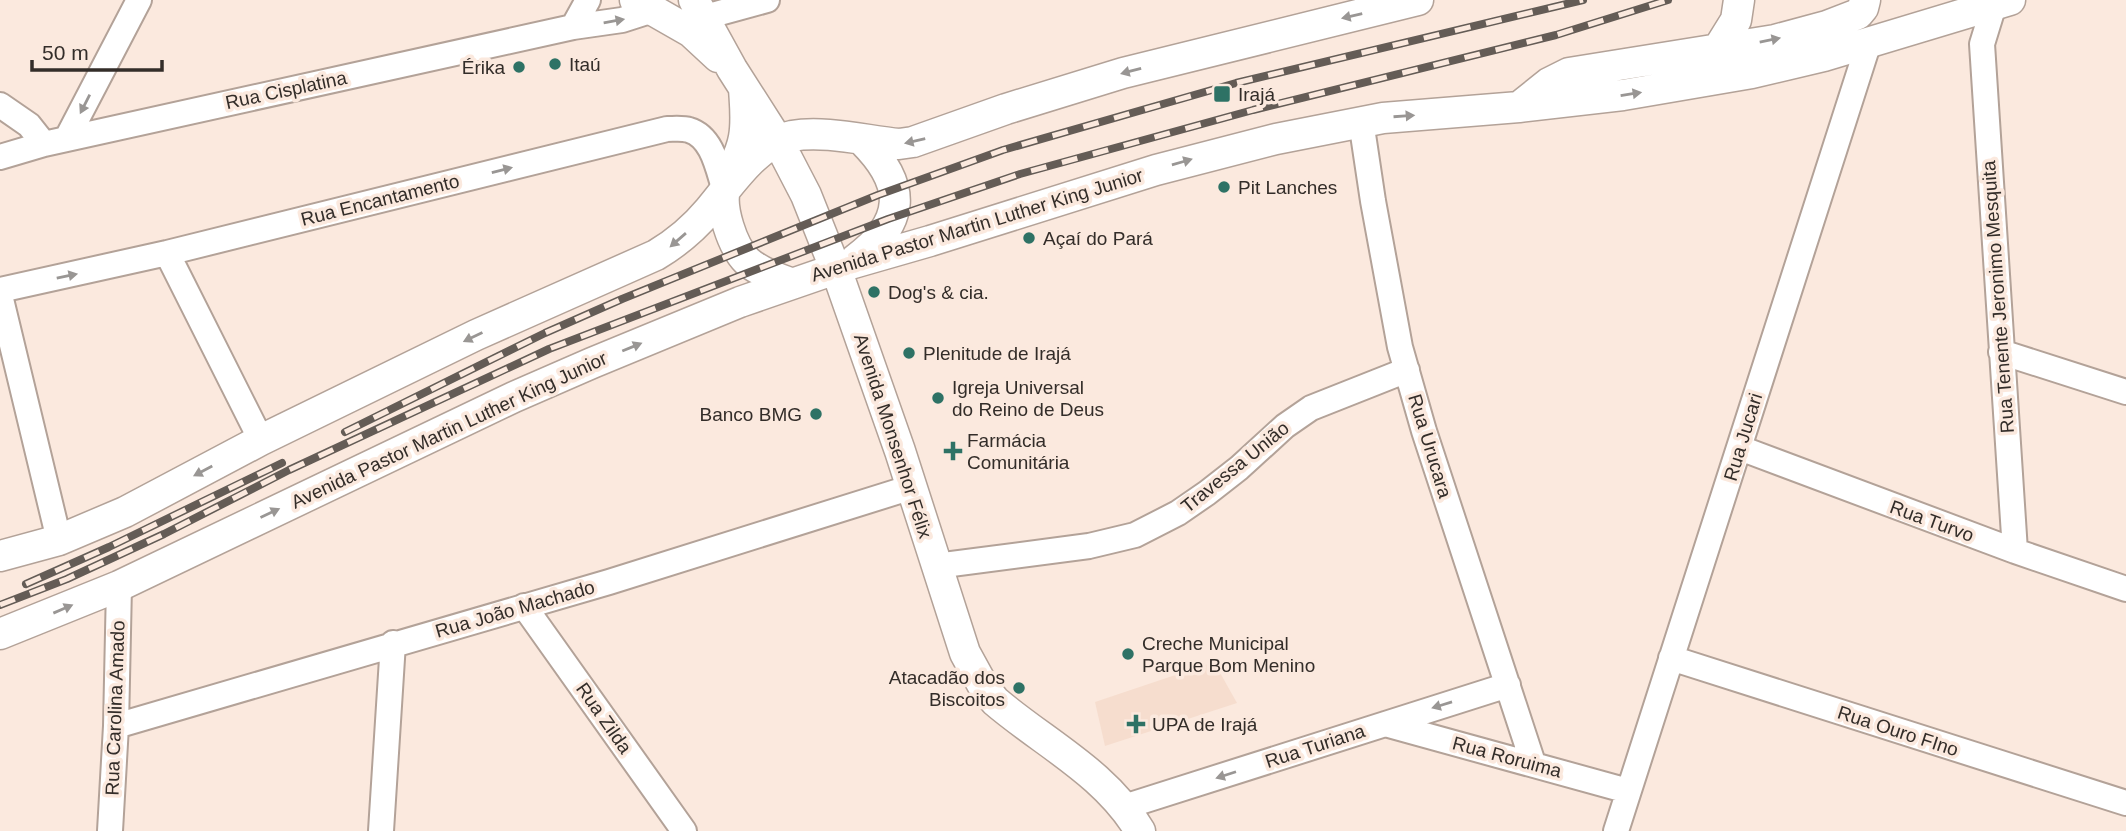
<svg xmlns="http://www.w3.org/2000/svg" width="2126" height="831" font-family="Helvetica,sans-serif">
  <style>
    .built { fill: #f6ddce }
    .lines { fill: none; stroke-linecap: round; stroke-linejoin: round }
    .minor-casing { stroke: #b3a298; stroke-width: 28 }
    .major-casing { stroke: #b3a298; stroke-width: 33 }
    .minor { stroke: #fff; stroke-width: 24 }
    .major { stroke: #fff; stroke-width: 30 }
    .rail-casing { stroke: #645c56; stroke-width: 8 }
    .rail { stroke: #fbe9de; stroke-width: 5; stroke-dasharray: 16; stroke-linecap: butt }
    .oneway { fill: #999694 }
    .poi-dot { fill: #2e7265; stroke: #fbe9de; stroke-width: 2.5 }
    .labels { text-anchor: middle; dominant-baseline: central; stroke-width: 7; stroke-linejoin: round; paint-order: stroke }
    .poi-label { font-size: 19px; fill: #332d29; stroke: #fbe9de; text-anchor: start }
    .street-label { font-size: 19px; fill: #332d29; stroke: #fbe9de }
  </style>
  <rect width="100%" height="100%" fill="#fbe9de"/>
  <!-- built -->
  <path class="built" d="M1214,662L1237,703L1105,746L1095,702Z"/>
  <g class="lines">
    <defs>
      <path id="minor" d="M1994,5L1982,44L2015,551
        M705,17L767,0
        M573,27L588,0
        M0,105L29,125L44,144
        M1361,121L1373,201L1400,347L1424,431L1533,763
        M67,138L139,0
        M0,157L44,144L573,27L622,20L653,10
        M167,253L261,440
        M0,290L167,253L667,129C674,129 683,128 689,130C713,137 718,170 725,191
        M0,295L59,540
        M2001,352L2126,392
        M1740,448L2015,551L2126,589
        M936,566L1089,546L1135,535L1178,513L1207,493L1239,468L1285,426L1311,408L1407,370
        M524,606L684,831
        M1671,658L2126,803
        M1385,724L1628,791
        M116,726L609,582L912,487
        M1124,807L1508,685
        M110,831L116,726L119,586
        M381,831L393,643
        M1616,831L1869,42"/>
      <path id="major" d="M635,0L691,32L718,57
        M694,0L732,69L778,141L806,195L841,283L900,451L965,653L982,684L995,701C1044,743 1106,773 1140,831
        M1718,49L1736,20L1739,0
        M744,88C745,105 747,121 744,137C741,156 730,171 725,189C720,208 732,246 747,261C758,271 776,278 790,283
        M1519,107L1549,83L1569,73L1775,40L1827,26L1858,14L1863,8L1865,0
        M856,259C906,222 907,185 863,141
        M0,556L59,540L125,512L261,440L476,335L656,255C676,243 694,228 709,210C731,184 756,144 792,136C824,130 867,141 899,144L913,142L1006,109L1123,73L1418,0
        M0,634L119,586L514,397L592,363L740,302L850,264L930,241L1156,170L1276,139L1383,118L1519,107L1623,95L1752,73L1824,56L2010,0"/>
    </defs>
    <!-- minor casing -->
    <use href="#minor" class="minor-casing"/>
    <!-- major casing -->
    <use href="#major" class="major-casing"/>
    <!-- minor -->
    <use href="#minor" class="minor"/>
    <!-- major -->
    <use href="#major" class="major"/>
    <defs>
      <path id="rail" d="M345,432L545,333L622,299L878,195L1003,150L1236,83L1583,0
        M26,584L109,547L282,463
        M0,605L67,579L164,534L289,470L549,349L888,219L1020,174L1253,110L1556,35L1668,0"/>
    </defs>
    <!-- rail casing -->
    <use href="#rail" class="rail-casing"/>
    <!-- rail -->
    <use href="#rail" class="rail"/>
  </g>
  <!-- one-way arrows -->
  <defs><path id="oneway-solid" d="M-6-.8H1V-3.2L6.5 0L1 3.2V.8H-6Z" transform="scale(1.75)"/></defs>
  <g class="oneway">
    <use href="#oneway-solid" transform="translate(1352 16) rotate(167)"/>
    <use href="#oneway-solid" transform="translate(614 21) rotate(-10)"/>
    <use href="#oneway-solid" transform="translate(1770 40) rotate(-11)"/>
    <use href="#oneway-solid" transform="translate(1131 71) rotate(165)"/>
    <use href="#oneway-solid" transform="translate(1631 94) rotate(-9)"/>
    <use href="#oneway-solid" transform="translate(85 104) rotate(117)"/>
    <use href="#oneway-solid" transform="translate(1404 116) rotate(-4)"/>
    <use href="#oneway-solid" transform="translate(915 141) rotate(167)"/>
    <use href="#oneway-solid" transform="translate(1182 162) rotate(-16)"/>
    <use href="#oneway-solid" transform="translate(502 170) rotate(-14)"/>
    <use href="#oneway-solid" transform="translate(678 240) rotate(139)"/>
    <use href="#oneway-solid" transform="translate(67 276) rotate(-12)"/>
    <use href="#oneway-solid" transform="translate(473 337) rotate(154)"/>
    <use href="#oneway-solid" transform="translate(632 347) rotate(-22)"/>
    <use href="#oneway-solid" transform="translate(203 471) rotate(152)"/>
    <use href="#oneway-solid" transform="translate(270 513) rotate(-25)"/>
    <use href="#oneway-solid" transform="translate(63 609) rotate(-23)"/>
    <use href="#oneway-solid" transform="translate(1442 705) rotate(163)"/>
    <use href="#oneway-solid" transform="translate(1226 775) rotate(162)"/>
  </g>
  <!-- markers -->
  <g class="poi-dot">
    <circle cx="555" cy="64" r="7"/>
    <circle cx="519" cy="67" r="7"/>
    <rect x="1213" y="85" width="18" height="18" rx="3.5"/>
    <circle cx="1224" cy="187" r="7"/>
    <circle cx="1029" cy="238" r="7"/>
    <circle cx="874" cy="292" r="7"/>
    <circle cx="909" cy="353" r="7"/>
    <circle cx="938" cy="398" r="7"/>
    <circle cx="816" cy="414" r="7"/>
    <path d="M949.5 440.5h7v7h7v7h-7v7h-7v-7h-7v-7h7z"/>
    <circle cx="1128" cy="654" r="7"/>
    <circle cx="1019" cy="688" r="7"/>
    <path d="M1132.5 713.5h7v7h7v7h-7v7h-7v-7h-7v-7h7z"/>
  </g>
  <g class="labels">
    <!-- poi labels -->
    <g class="poi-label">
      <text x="569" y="64">Itaú</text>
      <text x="505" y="67" text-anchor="end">Érika</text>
      <text x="1238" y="94">Irajá</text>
      <text x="1238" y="187">Pit Lanches</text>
      <text x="1043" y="238">Açaí do Pará</text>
      <text x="888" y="292">Dog's &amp; cia.</text>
      <text x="923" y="353">Plenitude de Irajá</text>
      <text x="952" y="387">Igreja Universal<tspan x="952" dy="22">do Reino de Deus</tspan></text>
      <text x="802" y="414" text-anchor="end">Banco BMG</text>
      <text x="967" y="440">Farmácia<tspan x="967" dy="22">Comunitária</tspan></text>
      <text x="1142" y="643">Creche Municipal<tspan x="1142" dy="22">Parque Bom Menino</tspan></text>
      <text x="1005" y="677" text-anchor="end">Atacadão dos<tspan x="1005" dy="22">Biscoitos</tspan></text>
      <text x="1152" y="724">UPA de Irajá</text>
    </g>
    <!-- street labels -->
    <g class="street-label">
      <text transform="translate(286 90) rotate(-12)">Rua Cisplatina</text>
      <text transform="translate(380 200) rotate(-14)">Rua Encantamento</text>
      <text transform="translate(977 225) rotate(-17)">Avenida Pastor Martin Luther King Junior</text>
      <text transform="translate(1998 297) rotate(-94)">Rua Tenente Jeronimo Mesquita</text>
      <text transform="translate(449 430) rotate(-25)">Avenida Pastor Martin Luther King Junior</text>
      <text transform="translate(893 436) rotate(72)">Avenida Monsenhor Félix</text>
      <text transform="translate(1743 437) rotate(-73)">Rua Jucari</text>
      <text transform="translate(1430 446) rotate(73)">Rua Urucara</text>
      <text transform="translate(1235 467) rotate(-39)">Travessa União</text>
      <text transform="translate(1932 521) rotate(20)">Rua Turvo</text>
      <text transform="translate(515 609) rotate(-16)">Rua João Machado</text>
      <text transform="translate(115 708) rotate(-88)">Rua Carolina Amado</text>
      <text transform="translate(604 718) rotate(55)">Rua Zilda</text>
      <text transform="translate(1898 731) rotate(18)">Rua Ouro FIno</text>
      <text transform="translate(1315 746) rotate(-18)">Rua Turiana</text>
      <text transform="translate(1507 757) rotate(15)">Rua Roruima</text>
    </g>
  </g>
  <!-- scale -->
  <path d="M32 60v10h130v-10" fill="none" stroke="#332d29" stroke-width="3.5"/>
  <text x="42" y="60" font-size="21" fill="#332d29" stroke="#fbe9de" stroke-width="5" paint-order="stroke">50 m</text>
</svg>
